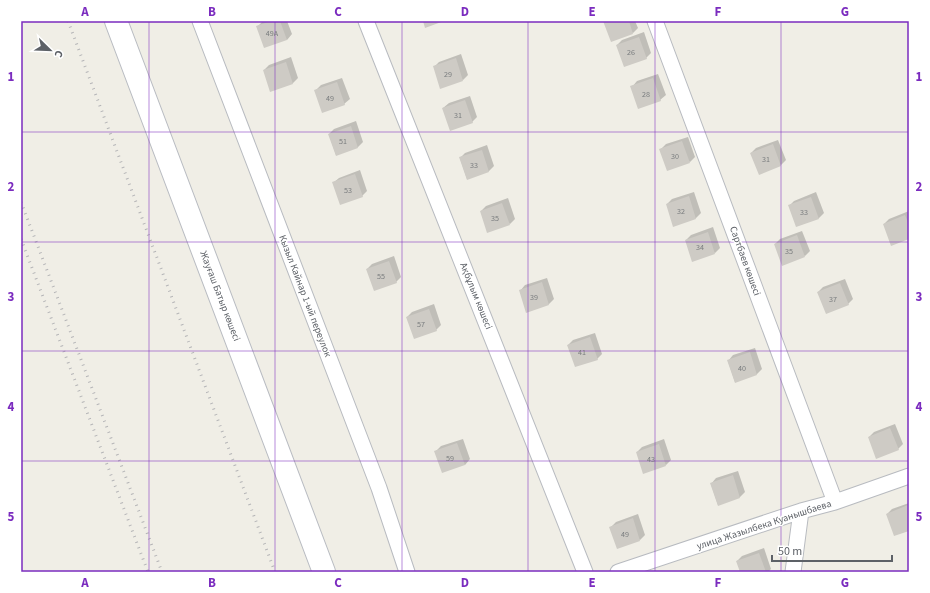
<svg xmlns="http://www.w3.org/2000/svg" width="930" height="593" font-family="'Source Sans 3',sans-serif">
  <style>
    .shadow { fill: #0003 }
    .building { fill: #cecbc5 }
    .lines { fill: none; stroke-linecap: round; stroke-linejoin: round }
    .minor-casing { stroke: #b8bbc0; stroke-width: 17 }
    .secondary-casing { stroke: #b9bcc2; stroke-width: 24 }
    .minor { stroke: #fff; stroke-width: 15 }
    .secondary { stroke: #fff; stroke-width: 22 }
    .rail { stroke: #b5b5b7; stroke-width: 3; stroke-dasharray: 1 5; stroke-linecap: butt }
    .grid { fill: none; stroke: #7b2cbf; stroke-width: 1; stroke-opacity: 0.55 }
    .labels { text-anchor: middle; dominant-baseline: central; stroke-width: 3; stroke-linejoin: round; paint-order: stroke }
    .number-label { font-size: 8px; fill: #797c7e }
    .street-label { font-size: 10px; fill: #5d6167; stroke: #fff }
    .neatline { fill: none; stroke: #7b2cbf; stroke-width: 1.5 }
    .grid-label { font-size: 13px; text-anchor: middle; font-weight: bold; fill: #7b2cbf }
  </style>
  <rect width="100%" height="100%" fill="#f0eee6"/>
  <!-- shadow -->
  <path class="shadow" d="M263,21H287L292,34L287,40L258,26Z
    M604,21H635L638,28L633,33Z
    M644,32L651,53L646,58L617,45L622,40Z
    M461,54L468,75L463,80L434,67L439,62Z
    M291,57L298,78L293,83L271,91L264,70L269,65Z
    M658,74L666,95L660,100L632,87L637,81Z
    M342,78L350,99L344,104L315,91L321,85Z
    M470,96L477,117L472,122L443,108L449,103Z
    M356,121L363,142L358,147L336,155L329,134L334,129Z
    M688,137L695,157L690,162L661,149L666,144Z
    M778,140L786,160L781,165L751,153L756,148Z
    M487,145L494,166L489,171L467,179L460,158L465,153Z
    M360,170L367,191L362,196L333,183L339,178Z
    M694,192L701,213L696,218L674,225L667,204L672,199Z
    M816,192L824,213L819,218L797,226L789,206L794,201Z
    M508,198L515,219L510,224L481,211L486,206Z
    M909,211V238L884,224L889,219Z
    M713,227L720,248L715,253L686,240L691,235Z
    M802,231L810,251L805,256L775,244L780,239Z
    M394,256L401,277L396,282L367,269L372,264Z
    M547,278L554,299L549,304L527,312L520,291L525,285Z
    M845,279L853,299L848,304L818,292L823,287Z
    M434,304L441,325L436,330L407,317L412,312Z
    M595,333L602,354L597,359L568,345L573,340Z
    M755,348L762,369L757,374L735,382L728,361L733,355Z
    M895,424L903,444L898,449L869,437L874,432Z
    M463,439L470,459L465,465L436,451L441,446Z
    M664,439L671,460L666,465L637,452L642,447Z
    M738,471L745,492L740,497L718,505L711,484L716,478Z
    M909,503V529L895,535L887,514L892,509Z
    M638,514L645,535L640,540L611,527L616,522Z
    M764,548L771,569L768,572H741L737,561L742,556Z"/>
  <!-- building -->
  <path class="building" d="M271,21H280L287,40L264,48L256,26Z
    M423,21H444L425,28Z
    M603,21H629L633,34L611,42Z
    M639,37L647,59L624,67L616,45Z
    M456,58L463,81L440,89L433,66Z
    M286,62L293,84L270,92L263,70Z
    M653,78L661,101L638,109L630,86Z
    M337,82L345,105L322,113L314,90Z
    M465,100L473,123L450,131L442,108Z
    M351,126L358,148L336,156L328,134Z
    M682,141L690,163L667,171L659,149Z
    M773,144L781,166L759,175L750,153Z
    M482,150L489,172L467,180L459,157Z
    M355,174L363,197L340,205L332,182Z
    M689,196L696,219L673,227L666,204Z
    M811,197L819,219L796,227L788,205Z
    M502,203L510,225L487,233L480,211Z
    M905,215L909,225V239L891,246L883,224Z
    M708,232L715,254L692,262L685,240Z
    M797,235L805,257L782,266L774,244Z
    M389,261L397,283L374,291L366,269Z
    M542,282L549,305L526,313L519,290Z
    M840,283L849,305L826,314L817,292Z
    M429,309L437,331L414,339L406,317Z
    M590,337L598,360L575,367L567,345Z
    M750,352L757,375L735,383L727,360Z
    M890,428L899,450L876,459L868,437Z
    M457,443L465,465L442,473L434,451Z
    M659,444L666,466L643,474L636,452Z
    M733,475L740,498L718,506L710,483Z
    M908,505L909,531L894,536L886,514Z
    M633,518L640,541L617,549L609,527Z
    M759,553L766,572H740L736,561Z"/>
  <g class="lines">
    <defs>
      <path id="minor" d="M200,21L379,488L407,572
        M366,21L585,572
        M655,21L835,502
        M618,572L801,511L835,502L909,476
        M793,572L801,511"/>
      <path id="secondary" d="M116,21L324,572"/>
    </defs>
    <!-- minor casing -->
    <use href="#minor" class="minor-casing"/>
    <!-- secondary casing -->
    <use href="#secondary" class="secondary-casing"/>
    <!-- minor -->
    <use href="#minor" class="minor"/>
    <!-- secondary -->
    <use href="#secondary" class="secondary"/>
    <!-- rail -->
    <path class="rail" d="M68,21L275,572
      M21,202L162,572
      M21,239L148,572"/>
  </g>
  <!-- grid -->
  <path class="grid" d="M149,21V572M275,21V572M402,21V572M528,21V572M655,21V572M781,21V572M21,132H909M21,242H909M21,351H909M21,461H909"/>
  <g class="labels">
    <!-- number labels -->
    <g class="number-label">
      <text x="272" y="33">49А</text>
      <text x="631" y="52">26</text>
      <text x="448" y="74">29</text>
      <text x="646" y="94">28</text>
      <text x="330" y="98">49</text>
      <text x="458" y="115">31</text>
      <text x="343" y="141">51</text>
      <text x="675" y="156">30</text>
      <text x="766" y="159">31</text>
      <text x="474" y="165">33</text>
      <text x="348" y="190">53</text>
      <text x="681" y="211">32</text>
      <text x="804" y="212">33</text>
      <text x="495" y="218">35</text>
      <text x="700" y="247">34</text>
      <text x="789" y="251">35</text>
      <text x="381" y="276">55</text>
      <text x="534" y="297">39</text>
      <text x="833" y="299">37</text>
      <text x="421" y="324">57</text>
      <text x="582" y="352">41</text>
      <text x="742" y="368">40</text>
      <text x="450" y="458">59</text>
      <text x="651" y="459">43</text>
      <text x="625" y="534">49</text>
    </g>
    <!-- street labels -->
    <g class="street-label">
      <text transform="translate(745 261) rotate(70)">Сартбаев көшесі</text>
      <text transform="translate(220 296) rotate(69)">Жауғаш Батыр көшесі</text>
      <text transform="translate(305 296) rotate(69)">Кызыл Кайнар 1-ый переулок</text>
      <text transform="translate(476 296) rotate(68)">Ақбұлым көшесі</text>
      <text transform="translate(764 525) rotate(-18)">улица Жазылбека Куанышбаева</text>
    </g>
  </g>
  <!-- border -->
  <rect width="930" height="593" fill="none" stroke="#ffffff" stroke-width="44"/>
  <!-- north arrow -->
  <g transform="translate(50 50) rotate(113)" stroke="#ffffff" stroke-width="3" paint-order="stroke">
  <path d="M0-3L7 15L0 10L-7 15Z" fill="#5d6167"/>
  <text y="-6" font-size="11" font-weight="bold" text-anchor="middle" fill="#5d6167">С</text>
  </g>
  <!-- scale -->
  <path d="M772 555v6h120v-6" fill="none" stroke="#5d6167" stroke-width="2"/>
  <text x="778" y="555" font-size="12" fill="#5d6167" stroke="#ffffff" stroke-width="3" paint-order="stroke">50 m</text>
  <rect x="22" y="22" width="886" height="549" class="neatline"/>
  <g class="grid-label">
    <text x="85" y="16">A</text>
    <text x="212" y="16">B</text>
    <text x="338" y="16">C</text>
    <text x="465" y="16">D</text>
    <text x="592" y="16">E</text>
    <text x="718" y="16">F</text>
    <text x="845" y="16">G</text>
    <text x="11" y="81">1</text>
    <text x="919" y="81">1</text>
    <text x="11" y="191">2</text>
    <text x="919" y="191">2</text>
    <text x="11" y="301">3</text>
    <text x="919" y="301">3</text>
    <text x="11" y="411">4</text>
    <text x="919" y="411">4</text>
    <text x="11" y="521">5</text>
    <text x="919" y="521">5</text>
    <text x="85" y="587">A</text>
    <text x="212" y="587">B</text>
    <text x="338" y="587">C</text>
    <text x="465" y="587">D</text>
    <text x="592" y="587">E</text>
    <text x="718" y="587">F</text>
    <text x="845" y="587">G</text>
  </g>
</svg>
